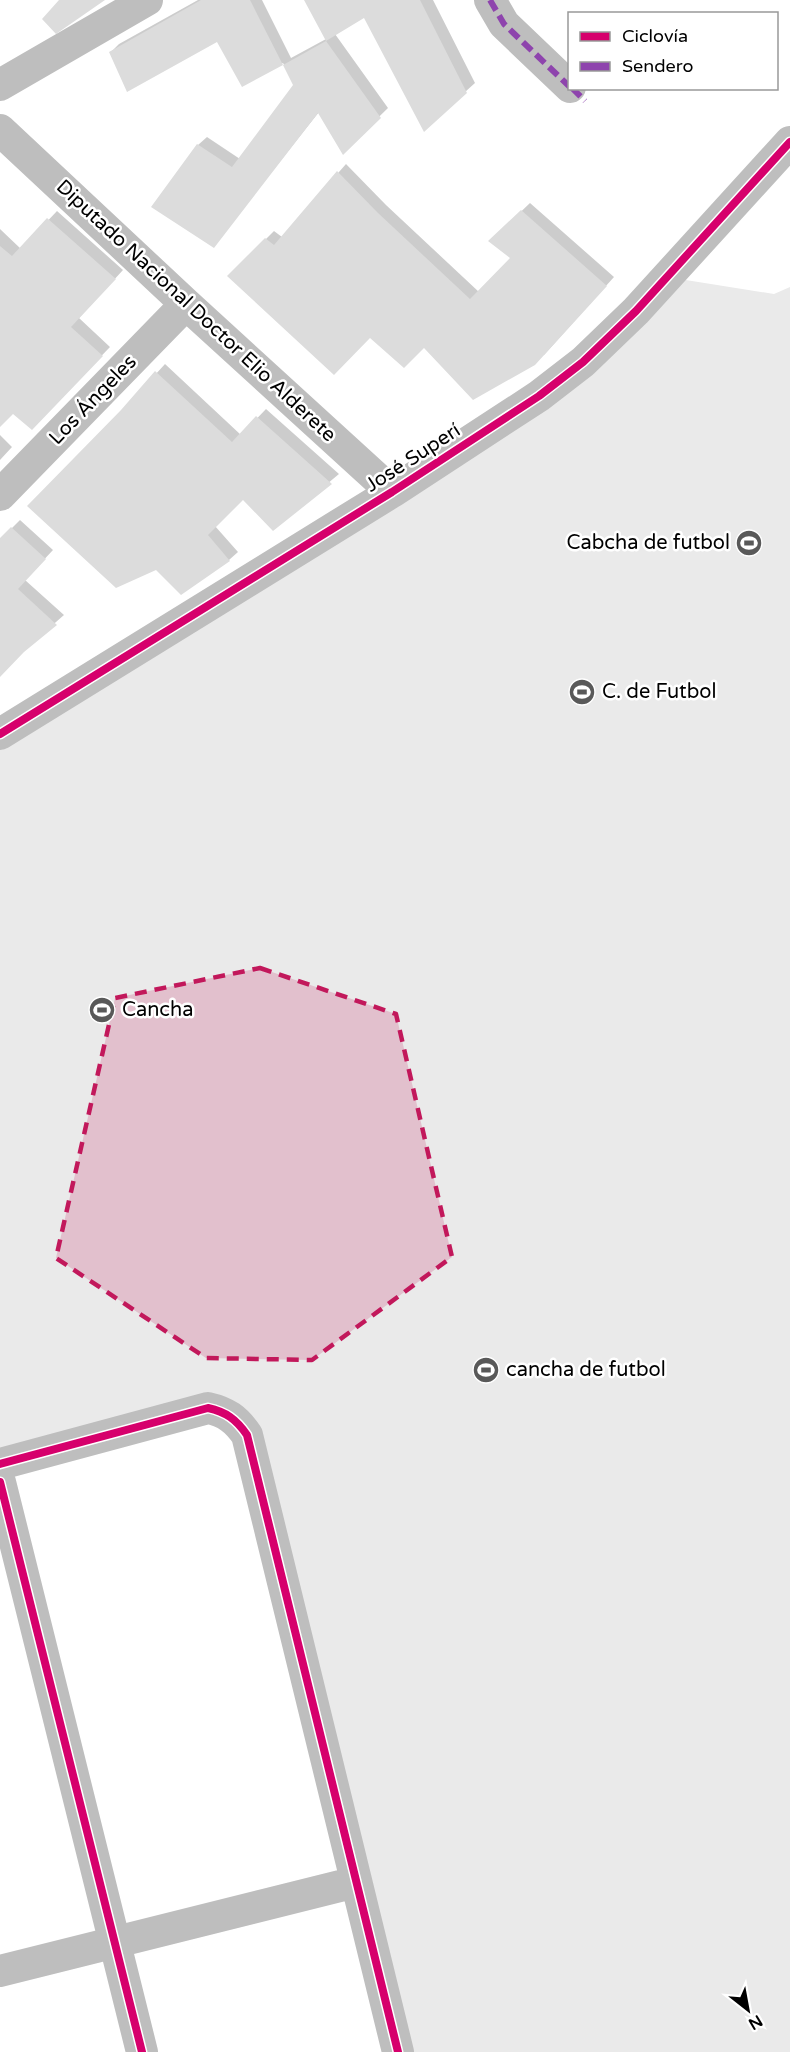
<svg xmlns="http://www.w3.org/2000/svg" width="790" height="2052" font-family="'Varela Round',sans-serif">
  <style>
    .green { fill: #eaeaea }
    .shadow { fill: #0003 }
    .building { fill: #dcdcdc }
    .lines { fill: none; stroke-linecap: round; stroke-linejoin: round }
    .minor { stroke: #bebebe; stroke-width: 32 }
    .quiet { stroke: #8e44ad; stroke-width: 6; stroke-dasharray: 12 6; stroke-linecap: butt }
    .cycleway-casing { stroke: #fff; stroke-width: 11 }
    .cycleway { stroke: #d6006c; stroke-width: 8 }
    .marked { fill: #c2185b; fill-opacity: 0.2; stroke: #c2185b; stroke-width: 4.5; stroke-dasharray: 12 8; stroke-linejoin: round }
    .labels { text-anchor: middle; dominant-baseline: central; stroke-width: 5; stroke-linejoin: round; paint-order: stroke }
    .street-label { font-size: 20px; fill: #000; stroke: #fff }
    .poi-label { font-size: 20px; fill: #000; stroke: #fff; text-anchor: start }
  </style>
  <rect width="100%" height="100%" fill="#fff"/>
  <!-- green -->
  <path class="green" d="M667,277L774,294L790,287V2052H396L239,1423L207,1408L0,1460V727L524,406Z"/>
  <!-- shadow -->
  <path class="shadow" d="M198,0H262L291,58L326,39L305,0H433L475,83L424,129L365,16L335,34L388,108L343,152L319,112L213,246L198,145L207,137L240,159L295,85L283,63L242,85L217,40L111,52L119,44Z
    M346,164L386,205L479,292L513,258L490,241L530,203L614,277L544,355L424,346L370,336L229,276L274,231L282,237Z
    M57,211L123,270L79,318L110,347L32,428L13,412L0,425V229L21,249Z
    M165,364L241,435L266,409L339,474L273,529L243,498L215,526L238,552L229,560L181,593L122,411Z
    M0,435L12,447L0,460Z
    M20,520L53,550L25,580L64,615L24,650L0,675V540Z"/>
  <!-- building -->
  <path class="building" d="M59,0H105L56,34L42,19Z
    M201,0H250L283,65L242,87L217,42L127,92L109,52Z
    M304,0H420L467,93L424,132L364,18L326,41L381,118L343,155L318,113L214,248L151,207L197,144L232,167L293,85L283,65L326,41Z
    M337,171L378,213L470,299L510,258L488,241L521,210L607,286L535,365L473,400L424,348L404,368L370,338L334,375L227,276L265,238L274,245Z
    M47,218L116,279L71,327L103,356L32,430L13,414L0,427V246L12,256Z
    M155,371L232,442L256,416L332,484L273,531L243,500L208,535L230,561L181,595L156,570L116,588L27,506L121,410Z
    M11,527L46,559L18,589L57,625L24,652L0,677V538Z"/>
  <g class="lines">
    <!-- minor -->
    <path class="minor" d="M490,0L504,24L570,87
      M0,85L147,0
      M0,130L186,304L392,492
      M0,495L186,304
      M0,734L392,492L539,396L583,362L636,311L790,142
      M0,1464L208,1408C226,1412 236,1419 247,1435L398,2052
      M0,1482L142,2052
      M0,1971L356,1882"/>
    <!-- quiet -->
    <path class="quiet" d="M490,0L504,24L570,87
      M572,88L585,101"/>
    <defs>
      <path id="cycleway" d="M0,734L392,492L539,396L583,362L636,311L790,142
        M0,1464L208,1408C226,1412 236,1419 247,1435L398,2052
        M0,1482L142,2052"/>
    </defs>
    <!-- cycleway casing -->
    <use href="#cycleway" class="cycleway-casing"/>
    <!-- cycleway -->
    <use href="#cycleway" class="cycleway"/>
  </g>
  <!-- marked area -->
  <path class="marked" d="M260,968L396,1014L452,1257L312,1360L206,1358L56,1258L115,998Z"/>
  <!-- icons -->
  <defs>
    <symbol id="stadium-disc" viewBox="-11 -11 22 22"><circle r="9.5" fill="#595959" stroke="#fff"/><path d="M0-5a6.5 5 0 1 0 0 10a6.5 5 0 1 0 0-10ZM-3.5-1.8h7v3.6h-7Z" fill="#fff"/></symbol>
  </defs>
  <g fill-rule="evenodd">
    <use href="#stadium-disc" x="734" y="528" width="30" height="30"/>
    <use href="#stadium-disc" x="567" y="677" width="30" height="30"/>
    <use href="#stadium-disc" x="87" y="995" width="30" height="30"/>
    <use href="#stadium-disc" x="471" y="1355" width="30" height="30"/>
  </g>
  <g class="labels">
    <!-- street labels -->
    <g class="street-label">
      <text transform="translate(196 311) rotate(43)">Diputado Nacional Doctor Elio Alderete</text>
      <text transform="translate(93 400) rotate(-46)">Los Ángeles</text>
      <text transform="translate(413 458) rotate(-33)">José Superí</text>
    </g>
    <!-- poi labels -->
    <g class="poi-label">
      <text x="730" y="543" text-anchor="end">Cabcha de futbol</text>
      <text x="602" y="692">C. de Futbol</text>
      <text x="122" y="1010">Cancha</text>
      <text x="506" y="1370">cancha de futbol</text>
    </g>
  </g>
  <!-- legend -->
  <rect x="568" y="12" width="210" height="78" fill="#ffffff" stroke="#999999" stroke-width="1.5"/>
  <rect x="580" y="32" width="30" height="9" fill="#d6006c" stroke="#999999" stroke-width="1.5"/>
  <text x="622" y="42" font-size="18" fill="#000000">Ciclovía</text>
  <rect x="580" y="62" width="30" height="9" fill="#8e44ad" stroke="#999999" stroke-width="1.5"/>
  <text x="622" y="72" font-size="18" fill="#000000">Sendero</text>
  <!-- north arrow -->
  <g transform="translate(748 2010) rotate(149)" stroke="#ffffff" stroke-width="4.5" paint-order="stroke">
  <path d="M0-4.5L10 22L0 15L-10 22Z" fill="#000000"/>
  <text y="-9" font-size="16" font-weight="bold" text-anchor="middle" fill="#000000">N</text>
  </g>
</svg>
